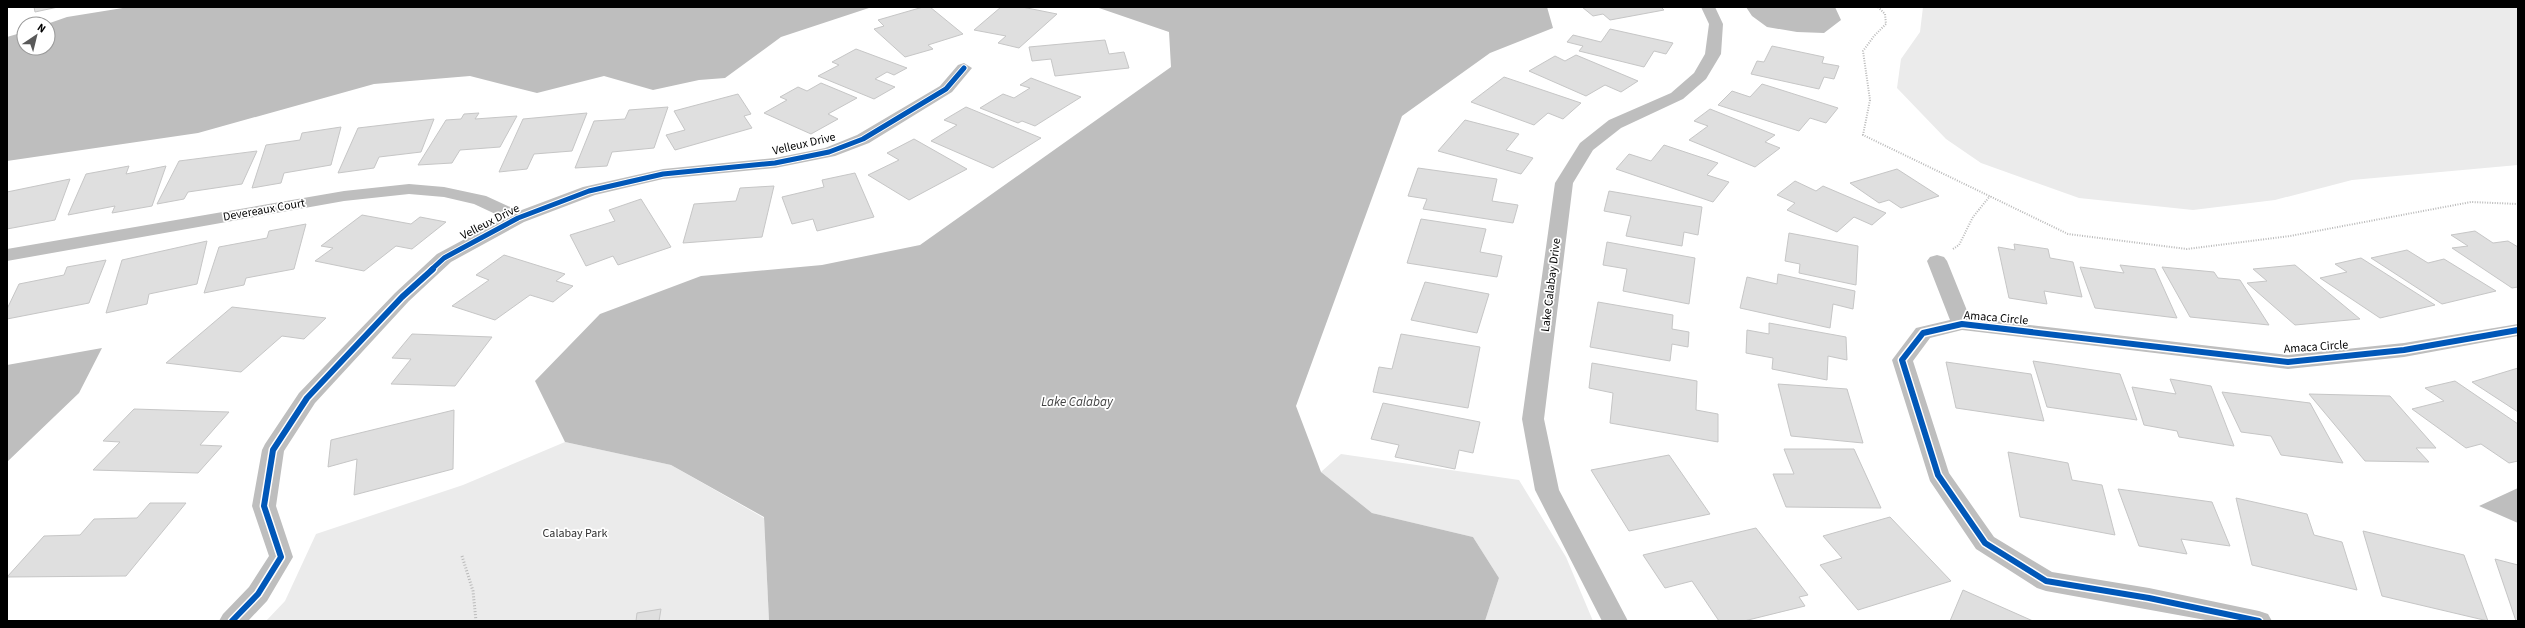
<svg xmlns="http://www.w3.org/2000/svg" width="2525" height="628" font-family="'Source Sans 3',sans-serif">
  <style>
    .green { fill: #ebebeb }
    .water { fill: #bebebe }
    .building { fill: #dfdfdf; stroke: #c6c6c6 }
    .lines { fill: none; stroke-linecap: round; stroke-linejoin: round }
    .path-far1 { stroke: #b9b9b9; stroke-width: 2; stroke-dasharray: 1 1.5; stroke-linecap: butt }
    .path { stroke: #b9b9b9; stroke-width: 3; stroke-dasharray: 1 2; stroke-linecap: butt }
    .street { fill: #bebebe; fill-rule: evenodd }
    .cycleway-far1-casing { stroke: #fff; stroke-width: 7 }
    .cycleway-casing { stroke: #fff; stroke-width: 9 }
    .cycleway-far1 { stroke: #0057b8; stroke-width: 5 }
    .cycleway { stroke: #0057b8; stroke-width: 6 }
    .labels { text-anchor: middle; dominant-baseline: central; stroke-width: 3.5; stroke-linejoin: round; paint-order: stroke }
    .street-label { font-size: 12px; fill: #000; stroke: #fff }
    .park-label { font-size: 12px; fill: #323232; stroke: #fff }
    .water-label { font-size: 13px; font-style: italic; fill: #434343; stroke: #fff }
  </style>
  <rect width="100%" height="100%" fill="#fff"/>
  <!-- green -->
  <path class="green" d="M1923,7H2518V165L2352,180L2275,200L2193,210L2079,198L1981,163L1946,139L1897,88L1901,59L1920,32Z
    M565,442L671,465L764,518L769,621H266L285,601L316,534L463,485Z
    M1341,454L1519,480L1566,557L1593,621H1485L1499,578L1473,537L1372,513L1321,472Z"/>
  <!-- water -->
  <path class="water" d="M129,7H872L781,37L725,78L699,80L653,90L604,76L537,93L470,76L374,84L198,133L7,161V37L24,32V48H48L47,24L67,17Z
    M1096,7H1547L1553,28L1490,53L1402,116L1296,406L1321,472L1372,513L1473,537L1499,578L1485,621H769L764,517L671,465L565,442L535,381L600,314L701,276L822,265L920,245L1171,67L1169,32Z
    M1746,7H1835L1841,20L1824,33L1797,32L1767,27L1752,16Z
    M102,348L79,393L7,462V365Z
    M2518,488V523L2479,506Z"/>
  <!-- building -->
  <path class="building" d="M34,7H58L35,12Z
    M923,7H930L963,34L928,45L933,49L905,57L874,29L884,26L878,20Z
    M1001,7H1022L1057,14L1019,48L998,43L1006,36L974,30Z
    M1582,7H1661L1664,10L1610,20L1603,14L1593,16Z
    M1610,29L1673,43L1666,54L1654,51L1644,67L1579,51L1583,46L1567,42L1573,35L1601,42Z
    M1105,40L1109,54L1124,52L1129,68L1055,76L1051,59L1032,61L1029,47Z
    M1772,46L1824,57L1822,63L1839,66L1834,79L1824,77L1819,89L1751,74L1757,61L1764,62Z
    M856,49L907,68L894,75L887,72L875,79L895,87L874,99L818,76L839,65L832,62Z
    M1576,55L1638,81L1621,92L1605,85L1586,96L1529,71L1555,56L1565,61Z
    M1504,77L1581,103L1563,119L1548,113L1534,125L1471,102Z
    M1031,78L1081,97L1035,126L1022,121L1018,123L980,108L1003,94L1014,98L1030,88L1020,85Z
    M821,83L857,98L828,114L838,119L811,134L764,113L787,100L780,97L798,87L807,91Z
    M1762,84L1775,88L1838,108L1826,123L1810,118L1799,131L1718,105L1732,91L1750,97Z
    M738,94L751,114L744,116L752,128L675,150L666,135L685,130L674,111Z
    M668,107L654,148L612,152L607,166L575,168L594,121L625,119L629,110Z
    M966,107L1041,138L993,168L931,141L957,125L944,120Z
    M1710,109L1775,135L1765,142L1780,148L1755,167L1689,140L1708,126L1694,121Z
    M479,113L475,119L517,116L500,147L460,150L452,163L418,165L446,120L461,119L464,114Z
    M587,113L572,151L534,154L527,169L499,172L523,119Z
    M434,119L421,152L379,157L374,168L338,173L358,128Z
    M1465,120L1519,134L1506,150L1533,158L1521,174L1438,151Z
    M341,127L331,165L284,173L281,183L252,188L266,145L300,140L302,133Z
    M914,139L967,169L909,200L868,175L899,160L887,153Z
    M1664,145L1718,163L1707,175L1729,182L1713,202L1616,169L1629,154L1651,161Z
    M257,151L242,184L188,192L184,199L157,204L179,161Z
    M129,166L126,174L166,166L152,206L112,213L115,206L68,215L86,174Z
    M1418,168L1497,179L1492,201L1518,205L1513,223L1423,209L1427,199L1408,196Z
    M1897,169L1939,196L1901,208L1889,200L1879,203L1850,183Z
    M855,173L874,217L817,231L813,219L792,224L782,197L824,187L822,180Z
    M70,179L55,220L7,229V192Z
    M1795,181L1816,191L1823,186L1886,213L1872,225L1854,217L1837,232L1787,210L1795,203L1777,195Z
    M774,186L762,237L683,243L694,204L736,201L740,188Z
    M1609,191L1702,207L1698,235L1684,232L1682,246L1626,236L1631,216L1604,211Z
    M641,199L671,247L618,265L613,256L586,266L570,235L615,221L609,210Z
    M362,215L411,224L420,217L446,222L412,249L396,246L364,271L315,261L333,248L321,246Z
    M1421,219L1486,229L1480,252L1502,256L1497,277L1407,263Z
    M306,224L294,269L246,278L244,285L204,293L219,247L267,238L269,231Z
    M2475,231L2493,243L2508,241L2518,247V287L2512,288L2452,248L2468,246L2451,235Z
    M1789,233L1858,246L1856,285L1799,273L1800,264L1785,261Z
    M207,241L197,284L149,294L147,304L106,313L122,260Z
    M1607,242L1695,258L1689,304L1623,291L1627,269L1603,265Z
    M2014,244L2048,249L2050,258L2073,262L2082,297L2044,291L2047,304L2009,298L1998,247L2015,250Z
    M2407,250L2428,263L2444,259L2496,291L2442,304L2371,258Z
    M504,255L565,274L556,281L573,286L553,302L530,295L495,320L452,306L489,280L476,275Z
    M2361,258L2435,305L2380,318L2320,278L2347,272L2335,264Z
    M106,260L89,303L7,319V309L19,284L64,275L67,267Z
    M2120,265L2155,269L2177,318L2095,308L2080,267L2124,273Z
    M2295,265L2360,319L2295,325L2247,283L2267,281L2253,269Z
    M2162,267L2214,272L2218,278L2240,280L2269,325L2190,317Z
    M1778,274L1855,291L1853,309L1833,304L1830,328L1740,308L1747,277L1777,284Z
    M1425,282L1489,294L1477,333L1411,320Z
    M1598,302L1673,315L1672,329L1689,332L1688,347L1672,344L1670,361L1590,347Z
    M232,307L326,318L304,339L282,336L241,372L166,363Z
    M1769,323L1846,337L1847,360L1828,356L1827,380L1772,369L1773,358L1746,353L1747,330L1769,334Z
    M412,334L492,337L455,386L391,384L411,359L392,358Z
    M1401,334L1480,347L1468,408L1373,392L1379,367L1392,369Z
    M2033,361L2120,374L2137,420L2047,407Z
    M1946,362L2031,374L2044,421L1956,408Z
    M1592,363L1697,381L1696,410L1718,414V442L1610,423L1613,393L1589,388Z
    M2518,368V412L2472,382Z
    M2170,379L2211,386L2234,446L2179,437L2177,431L2144,425L2132,387L2176,394Z
    M2455,381L2518,424V461L2509,463L2481,444L2466,448L2412,409L2444,401L2425,388Z
    M1778,384L1847,389L1863,443L1791,436Z
    M2222,392L2310,403L2343,463L2281,455L2271,436L2241,432Z
    M2309,394L2390,396L2436,448H2416L2429,462L2365,461Z
    M1383,403L1480,422L1473,453L1459,450L1455,469L1395,457L1399,445L1371,439Z
    M134,409L229,412L200,445L222,446L198,473L93,470L120,442L103,441Z
    M454,410L453,469L354,495L357,459L328,467L331,440Z
    M1784,449H1854L1881,508L1786,507L1773,474H1794Z
    M2008,452L2068,463L2072,480L2102,485L2115,535L2020,517Z
    M1669,455L1710,514L1629,531L1591,470Z
    M2118,489L2212,502L2230,546L2181,539L2187,554L2139,546Z
    M2236,498L2307,514L2314,535L2342,542L2357,590L2252,565Z
    M150,503H186L126,576L7,577L44,536L80,535L94,519L137,518Z
    M1890,517L1951,581L1858,610L1820,565L1842,558L1823,536Z
    M1756,528L1808,595L1799,597L1805,606L1744,621H1719L1692,581L1665,588L1643,555Z
    M2363,531L2464,555L2488,621L2382,596Z
    M2495,559L2518,565V621H2516Z
    M1963,590L2033,621H1950Z
    M661,609L659,621H636L637,613Z"/>
  <g class="lines">
    <!-- path-far1 -->
    <path class="path-far1" d="M1878,7L1885,14L1886,24L1874,36L1863,51L1870,100L1863,135L2068,234L2187,249L2290,236L2471,202L2518,204
      M1953,249L1959,245L1973,217L1990,196"/>
    <!-- path -->
    <path class="path" d="M462,556L473,591L476,621"/>
    <!-- street -->
    <path class="street" d="M1701,7H1715L1723,24L1721,54L1706,79L1683,99L1621,128L1593,150L1573,183L1544,419L1559,490L1628,621H1602L1535,490L1522,419L1555,183L1580,143L1609,120L1671,93L1694,73L1705,54L1709,24Z
      M964,63L972,68L952,92L869,143L835,156L775,168L663,179L595,195L524,222L451,262L409,301L315,403L284,451L276,506L293,557L267,601L248,621H219L223,614L249,587L269,556L252,506L262,450L265,444L299,393L395,293L437,254L504,218L474,204L444,197L409,194L344,201L7,261V249L344,191L409,184L444,187L486,196L519,211L583,187L663,169L775,158L825,148L857,135L940,86L958,65Z
      M1937,255L1944,257L1947,261L1970,318L2288,355L2404,343L2518,324V336L2404,357L2288,369L1962,330L1930,338L1913,361L1949,473L1994,537L2052,572L2149,588L2259,611L2268,614L2272,621H2211L2046,591L2037,588L1976,549L1930,481L1892,360L1916,328L1950,320L1927,261L1930,257Z"/>
    <defs>
      <path id="cycleway-far1" d="M431,270L444,258L518,218L589,191L663,174L775,163L829,152L863,139L946,89L964,68"/>
      <path id="cycleway" d="M232,621L258,594L281,557L264,506L273,450L307,398L402,297L433,269
        M2259,621L2149,598L2046,581L1985,543L1938,475L1902,360L1923,333L1962,324L2288,362L2404,350L2518,330"/>
    </defs>
    <!-- cycleway-far1 casing -->
    <use href="#cycleway-far1" class="cycleway-far1-casing"/>
    <!-- cycleway casing -->
    <use href="#cycleway" class="cycleway-casing"/>
    <!-- cycleway-far1 -->
    <use href="#cycleway-far1" class="cycleway-far1"/>
    <!-- cycleway -->
    <use href="#cycleway" class="cycleway"/>
  </g>
  <g class="labels">
    <!-- street labels -->
    <g class="street-label">
      <text transform="translate(804 144) rotate(-13)">Velleux Drive</text>
      <text transform="translate(264 210) rotate(-10)">Devereaux Court</text>
      <text transform="translate(490 222) rotate(-27)">Velleux Drive</text>
      <text transform="translate(1551 285) rotate(-83)">Lake Calabay Drive</text>
      <text transform="translate(1996 318) rotate(5)">Amaca Circle</text>
      <text transform="translate(2316 347) rotate(-4)">Amaca Circle</text>
    </g>
    <!-- park labels -->
    <g class="park-label">
      <text x="575" y="533">Calabay Park</text>
    </g>
    <!-- water labels -->
    <g class="water-label">
      <text x="1077" y="402">Lake Calabay</text>
    </g>
  </g>
  <!-- border -->
  <rect width="2525" height="628" fill="none" stroke="#000000" stroke-width="16"/>
  <!-- north arrow -->
  <g transform="translate(36 36) rotate(35)"><circle r="19" fill="#ffffff" stroke="#999999"/>
  <path d="M0-3L7 15L0 10L-7 15Z" fill="#595959"/>
  <text y="-6" font-size="11" font-weight="bold" text-anchor="middle" fill="#000000">N</text>
  </g>
</svg>
